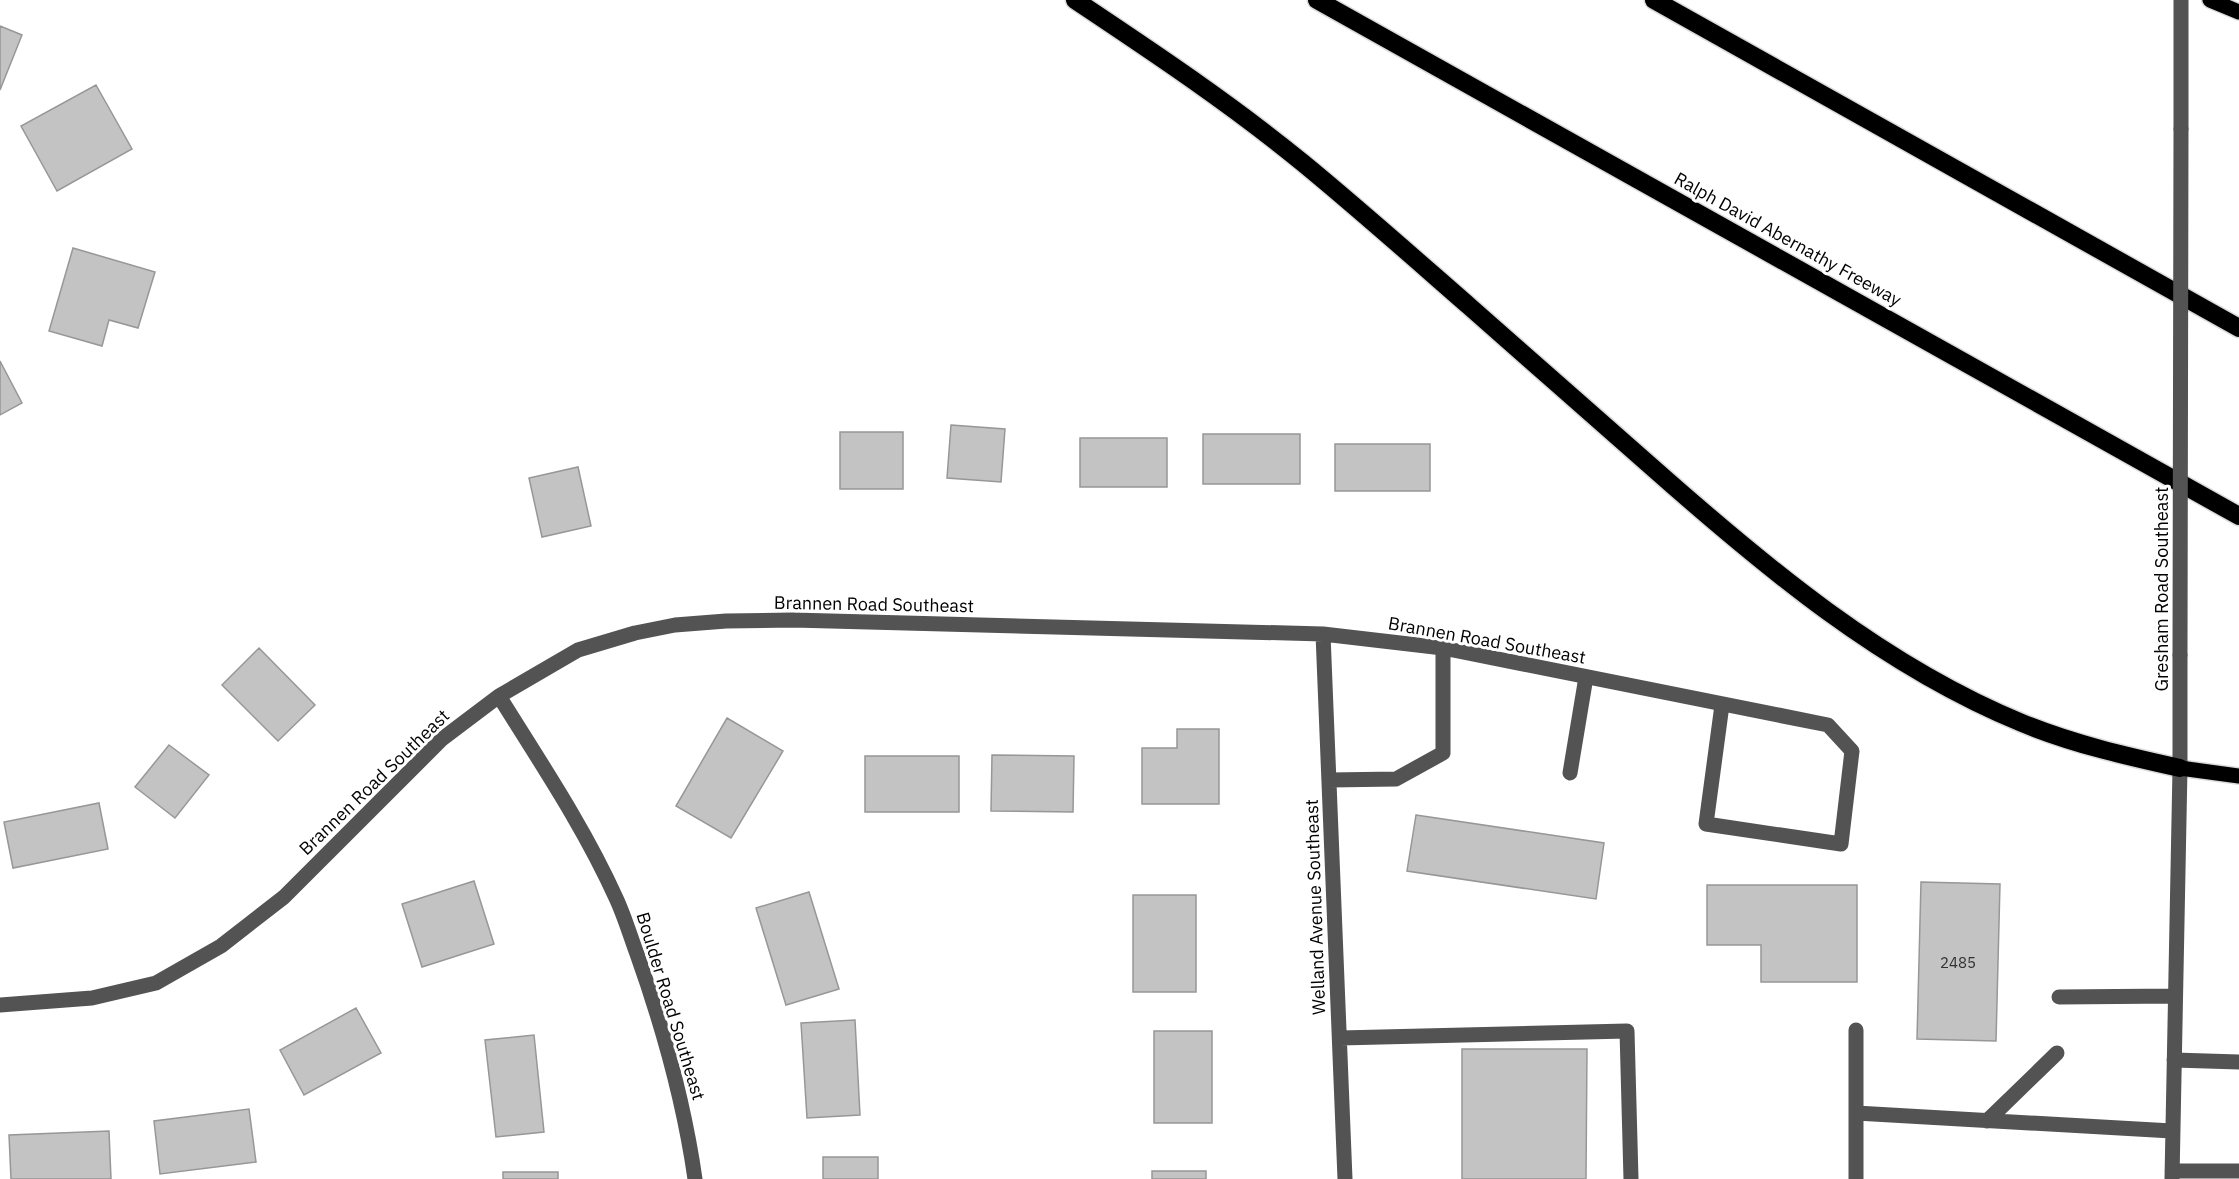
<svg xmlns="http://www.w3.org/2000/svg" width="2239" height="1179" font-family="'IBM Plex Sans',sans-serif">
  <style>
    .building { fill: #c3c3c3; stroke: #979797; stroke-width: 1.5 }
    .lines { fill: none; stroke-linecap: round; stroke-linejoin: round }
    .major-casing { stroke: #dbdbdb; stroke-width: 18 }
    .highway-casing { stroke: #dbdbdb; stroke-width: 21 }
    .minor { stroke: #535353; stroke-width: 15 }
    .major { stroke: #000; stroke-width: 15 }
    .highway { stroke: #000; stroke-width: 18 }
    .minor-bridge { stroke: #535353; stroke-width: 15 }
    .labels { text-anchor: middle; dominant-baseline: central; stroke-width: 6; stroke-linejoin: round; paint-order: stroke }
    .number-label { font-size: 15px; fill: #313131 }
    .street-label { font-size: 18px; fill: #000; stroke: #fff }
  </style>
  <rect width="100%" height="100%" fill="#fff"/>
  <!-- building -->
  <path class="building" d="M0,26L22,35L0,90Z
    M96,85L132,149L57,191L21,126Z
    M73,248L155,272L138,328L109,320L102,346L49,331Z
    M0,361L22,403L0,415Z
    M951,425L1005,429L1001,482L947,478Z
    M840,432H903V489H840Z
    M1203,434H1300V484H1203Z
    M1080,438H1167V487H1080Z
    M1335,444H1430V491H1335Z
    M578,467L591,526L542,537L529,478Z
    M259,648L315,705L278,741L222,685Z
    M727,718L783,751L731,838L676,806Z
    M1177,729H1219V804H1142V748H1177Z
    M169,745L209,775L175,818L135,787Z
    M992,755L1074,756L1073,812L991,811Z
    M865,756H959V812H865Z
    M99,803L108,849L13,868L4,822Z
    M1416,815L1604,843L1596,899L1407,871Z
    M474,881L494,944L422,967L402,904Z
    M1921,882L2000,884L1996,1041L1917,1039Z
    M1707,885H1857V982H1761V945H1707Z
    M809,892L839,989L786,1005L756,908Z
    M1133,895H1196V992H1133Z
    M356,1008L381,1053L304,1095L280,1050Z
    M855,1020L860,1115L807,1118L801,1023Z
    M1154,1031H1212V1123H1154Z
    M534,1035L544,1132L496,1137L485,1040Z
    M1462,1049H1587L1586,1179H1462Z
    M249,1109L256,1162L160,1174L154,1121Z
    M109,1131L111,1179H11L9,1135Z
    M823,1157H878V1179H823Z
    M1152,1171H1206V1179H1152Z
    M503,1172H558V1179H503Z"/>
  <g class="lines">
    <defs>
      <path id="major" d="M2210,0L2239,12
        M2180,768L2239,776"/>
      <path id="highway" d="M1075,0C1153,52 1231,104 1303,163C1359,209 1414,258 1469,306C1530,360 1592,414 1653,468C1765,567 1883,666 2022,723C2073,744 2126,756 2180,768
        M1317,0L2239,516
        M1654,0L2239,328"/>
    </defs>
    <!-- major casing -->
    <use href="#major" class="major-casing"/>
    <!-- highway casing -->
    <use href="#highway" class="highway-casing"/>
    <!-- minor -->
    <path class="minor" d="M2181,0V129
      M1323,634L1345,1179
      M499,696C540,762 584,827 616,898C624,915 630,935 637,954C663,1027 684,1102 695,1179
      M1570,773L1586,677
      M1330,780L1396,779L1443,753V648
      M2059,997L2175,996
      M0,1005L92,998L156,983L221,946L284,897L442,739L499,696L578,650L635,633L675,625L726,621L793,620L1323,634L1443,648L1828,725L1852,751L1841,844L1706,824L1722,705
      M1856,1030V1179
      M1340,1038L1627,1031L1631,1179
      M2174,1060L2239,1062
      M1856,1113L2172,1131
      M1987,1121L2057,1053
      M2172,1171H2239
      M2172,1179L2180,768V655"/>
    <!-- major -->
    <use href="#major" class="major"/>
    <!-- highway -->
    <use href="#highway" class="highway"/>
    <!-- minor-bridge -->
    <path class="minor-bridge" d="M2180,655L2181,129"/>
  </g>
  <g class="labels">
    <!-- number labels -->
    <g class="number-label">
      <text x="1958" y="962">2485</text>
    </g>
    <!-- street labels -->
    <g class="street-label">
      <text transform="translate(1788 239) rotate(29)">Ralph David Abernathy Freeway</text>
      <text transform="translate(2161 589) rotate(-90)">Gresham Road Southeast</text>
      <text transform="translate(874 604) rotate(1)">Brannen Road Southeast</text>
      <text transform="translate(1487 640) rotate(10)">Brannen Road Southeast</text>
      <text transform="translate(374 782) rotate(-44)">Brannen Road Southeast</text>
      <text transform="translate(1315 907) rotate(-92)">Welland Avenue Southeast</text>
      <text transform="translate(671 1006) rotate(73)">Boulder Road Southeast</text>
    </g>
  </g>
</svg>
